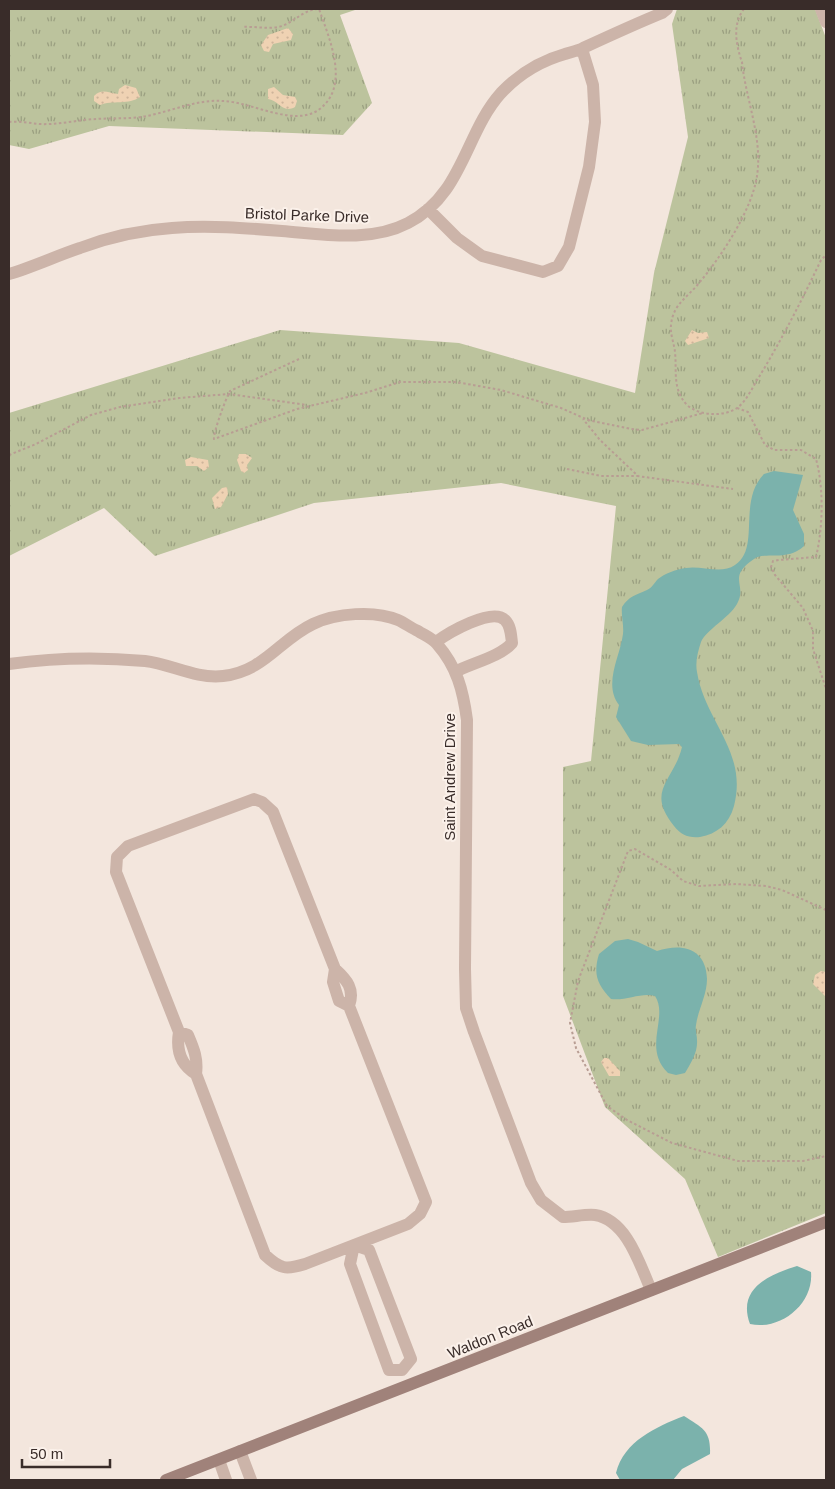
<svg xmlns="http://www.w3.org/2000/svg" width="835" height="1489" font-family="Arial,sans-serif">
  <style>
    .grass { fill: url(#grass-tufts) }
    .sand { fill: url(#sand-dots) }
    .water { fill: #7bb2ac }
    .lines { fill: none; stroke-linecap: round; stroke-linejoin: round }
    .path { stroke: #b89d93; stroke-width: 2; stroke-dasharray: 2.5 2.5; stroke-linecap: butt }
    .street { stroke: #ccb4a9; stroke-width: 12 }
    .secondary { stroke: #a0827a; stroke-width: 12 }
    .labels { text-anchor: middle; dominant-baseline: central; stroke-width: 4; stroke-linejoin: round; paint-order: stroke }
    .street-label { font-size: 15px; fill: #392c29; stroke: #fbf1ea }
  </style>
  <defs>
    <pattern id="grass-tufts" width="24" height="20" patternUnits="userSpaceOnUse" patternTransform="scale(1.25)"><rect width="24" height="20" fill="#bcc39d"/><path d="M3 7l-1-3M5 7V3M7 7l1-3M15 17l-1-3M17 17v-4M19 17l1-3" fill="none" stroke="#9a9f80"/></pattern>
    <pattern id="sand-dots" width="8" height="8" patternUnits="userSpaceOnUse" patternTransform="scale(1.25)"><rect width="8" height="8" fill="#efd2b3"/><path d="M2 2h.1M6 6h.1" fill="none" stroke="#ceb49a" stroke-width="1.8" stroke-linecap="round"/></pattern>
  </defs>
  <rect width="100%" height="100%" fill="#f3e6dd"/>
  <!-- grass -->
  <path class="grass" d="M9,9H358L340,15L372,103L343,135L109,126L29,149L9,145Z
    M677,9H815L826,38V1213L718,1257L685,1179L605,1107L563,996V767L591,761L616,506L501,483L314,503L155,556L104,508L9,556V413L280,330L459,343L635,393L654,273L688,137L672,24Z"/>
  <!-- sand -->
  <path class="sand" d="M288,28L293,34L291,40L273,44L269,52L264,51L261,45L268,35Z
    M125,85L136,88L140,97C129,105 112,100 100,105L94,101V96C102,88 108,93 118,94L119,89Z
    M274,87L283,95L295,97L297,101L295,107C282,114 279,100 268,99V89Z
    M692,330L698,333L707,332L709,338L688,345L685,341Z
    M239,454H246L252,458L247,465L248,470L244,473L241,471L237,460Z
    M191,457L208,460L209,467L204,471L197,466H186L185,460Z
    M227,487L228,494L221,507L215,509L212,498L222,488Z
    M821,971L826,972V997L813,984L815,975Z
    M604,1058H608L620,1071V1076H609L601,1062Z"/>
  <!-- water -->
  <path class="water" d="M774,471L803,475L793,510L804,534V546C787,562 765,551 754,559C726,578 748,584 737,604C729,618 706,630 701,642C698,651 695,662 697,672C705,722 748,751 734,806C729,824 717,834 700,837C688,838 681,835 674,826C645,790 674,781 682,747L679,744L648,745L631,741L616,717L619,705C603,684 620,657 623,634C624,625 621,616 622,607C629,596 636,595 647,590C652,588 654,583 658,579C664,574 677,569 686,568C701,565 721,575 735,565C761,548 737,502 764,474Z
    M628,939L638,942L657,951C681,943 706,947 707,979C707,995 698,1010 696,1025C695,1030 697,1035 697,1040C698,1052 691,1063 685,1073L676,1075L668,1073C642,1048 669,1017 655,996C642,992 626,1001 611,999C597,984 593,974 599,954L615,941Z
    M797,1266L811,1272C814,1304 780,1331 750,1324C737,1289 768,1275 797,1266Z
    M684,1416C703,1428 711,1431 710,1454L682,1469L673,1480H620L616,1473C624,1441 656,1427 684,1416Z"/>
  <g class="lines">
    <!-- path -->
    <path class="path" d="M744,9C732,24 736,45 742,62C746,103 767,147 754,189C745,220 720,258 699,283C687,298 673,304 671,325C670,334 674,343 675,352C677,371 672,389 687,405C699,416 724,417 737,408C747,401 753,386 759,377C782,339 802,300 821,260L826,255
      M9,122C19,121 29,123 39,124C58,125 77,120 96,119C111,118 126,119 141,117C168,113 195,99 223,101C253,102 296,129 321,108C350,84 329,38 319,9C305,9 295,21 282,26C270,30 255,26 242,27
      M299,359L230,391C226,398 213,433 214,439L297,409L365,393L400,382H456L501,390L561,408L588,420L631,429L642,430L703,413
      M737,408L748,412L765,445L774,450H801L816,459C824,488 823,528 816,557L779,560L773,561L771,567L775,575L803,608L813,631V649L826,689
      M9,455L36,444L91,415L120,407L179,398L229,394L307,405
      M567,469L601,476H638L600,440L583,419
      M637,476L733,489
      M826,910L782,890L766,886L736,884L699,886L683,881L671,870L635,849L628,851L578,981L570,1023L576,1048L607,1106L627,1120L672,1143L738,1161H803L826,1156"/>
    <!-- street -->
    <path class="street" d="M821,9L826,22
      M428,209L457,238L482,256L543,272L558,266L569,247L589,167L595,122L593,85L582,49
      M9,274C33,267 56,256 80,248C109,237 141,230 172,228C208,225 245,228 282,231C322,234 370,243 408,223C463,195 465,133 501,93C519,74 540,61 565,54C571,52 577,51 583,48C609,36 635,24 662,13L667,9
      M436,642C448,633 492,607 505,620C511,626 511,635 512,643C500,657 472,663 455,672
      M9,664C52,658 101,657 145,661C171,664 195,679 223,676C265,671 279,640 313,624C336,613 375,610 398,620C405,623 411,628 418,631C424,635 432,638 437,644C457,667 463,690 467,720L465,969L466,1008L474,1032L531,1183L541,1200L563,1217C573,1217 585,1214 595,1215C627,1220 640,1265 651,1290
      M179,1032L188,1035C194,1049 198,1059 196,1074C181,1065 176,1050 179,1032L116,872L117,857L128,846L254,799L262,802L273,812L335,969
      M196,1074L265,1255C280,1269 286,1270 305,1264L408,1224L420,1214L426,1202L349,1006C355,989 347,980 335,969L333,982L339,1001L349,1006
      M354,1245L369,1250L411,1359L402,1370H389L350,1264Z
      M240,1451L251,1480
      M219,1460L226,1480"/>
    <!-- secondary -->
    <path class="secondary" d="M166,1480L826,1222"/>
  </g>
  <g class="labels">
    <!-- street labels -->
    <g class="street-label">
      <text transform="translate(307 215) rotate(2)">Bristol Parke Drive</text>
      <text transform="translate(449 777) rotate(-90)">Saint Andrew Drive</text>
      <text transform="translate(490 1337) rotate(-22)">Waldon Road</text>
    </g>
  </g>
  <!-- border -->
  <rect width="835" height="1489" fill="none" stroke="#392c29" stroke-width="20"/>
  <!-- scale -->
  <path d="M22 1459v8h88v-8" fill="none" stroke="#392c29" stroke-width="2.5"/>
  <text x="30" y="1459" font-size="15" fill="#392c29" stroke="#fbf1ea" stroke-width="4" paint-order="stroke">50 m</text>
</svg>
